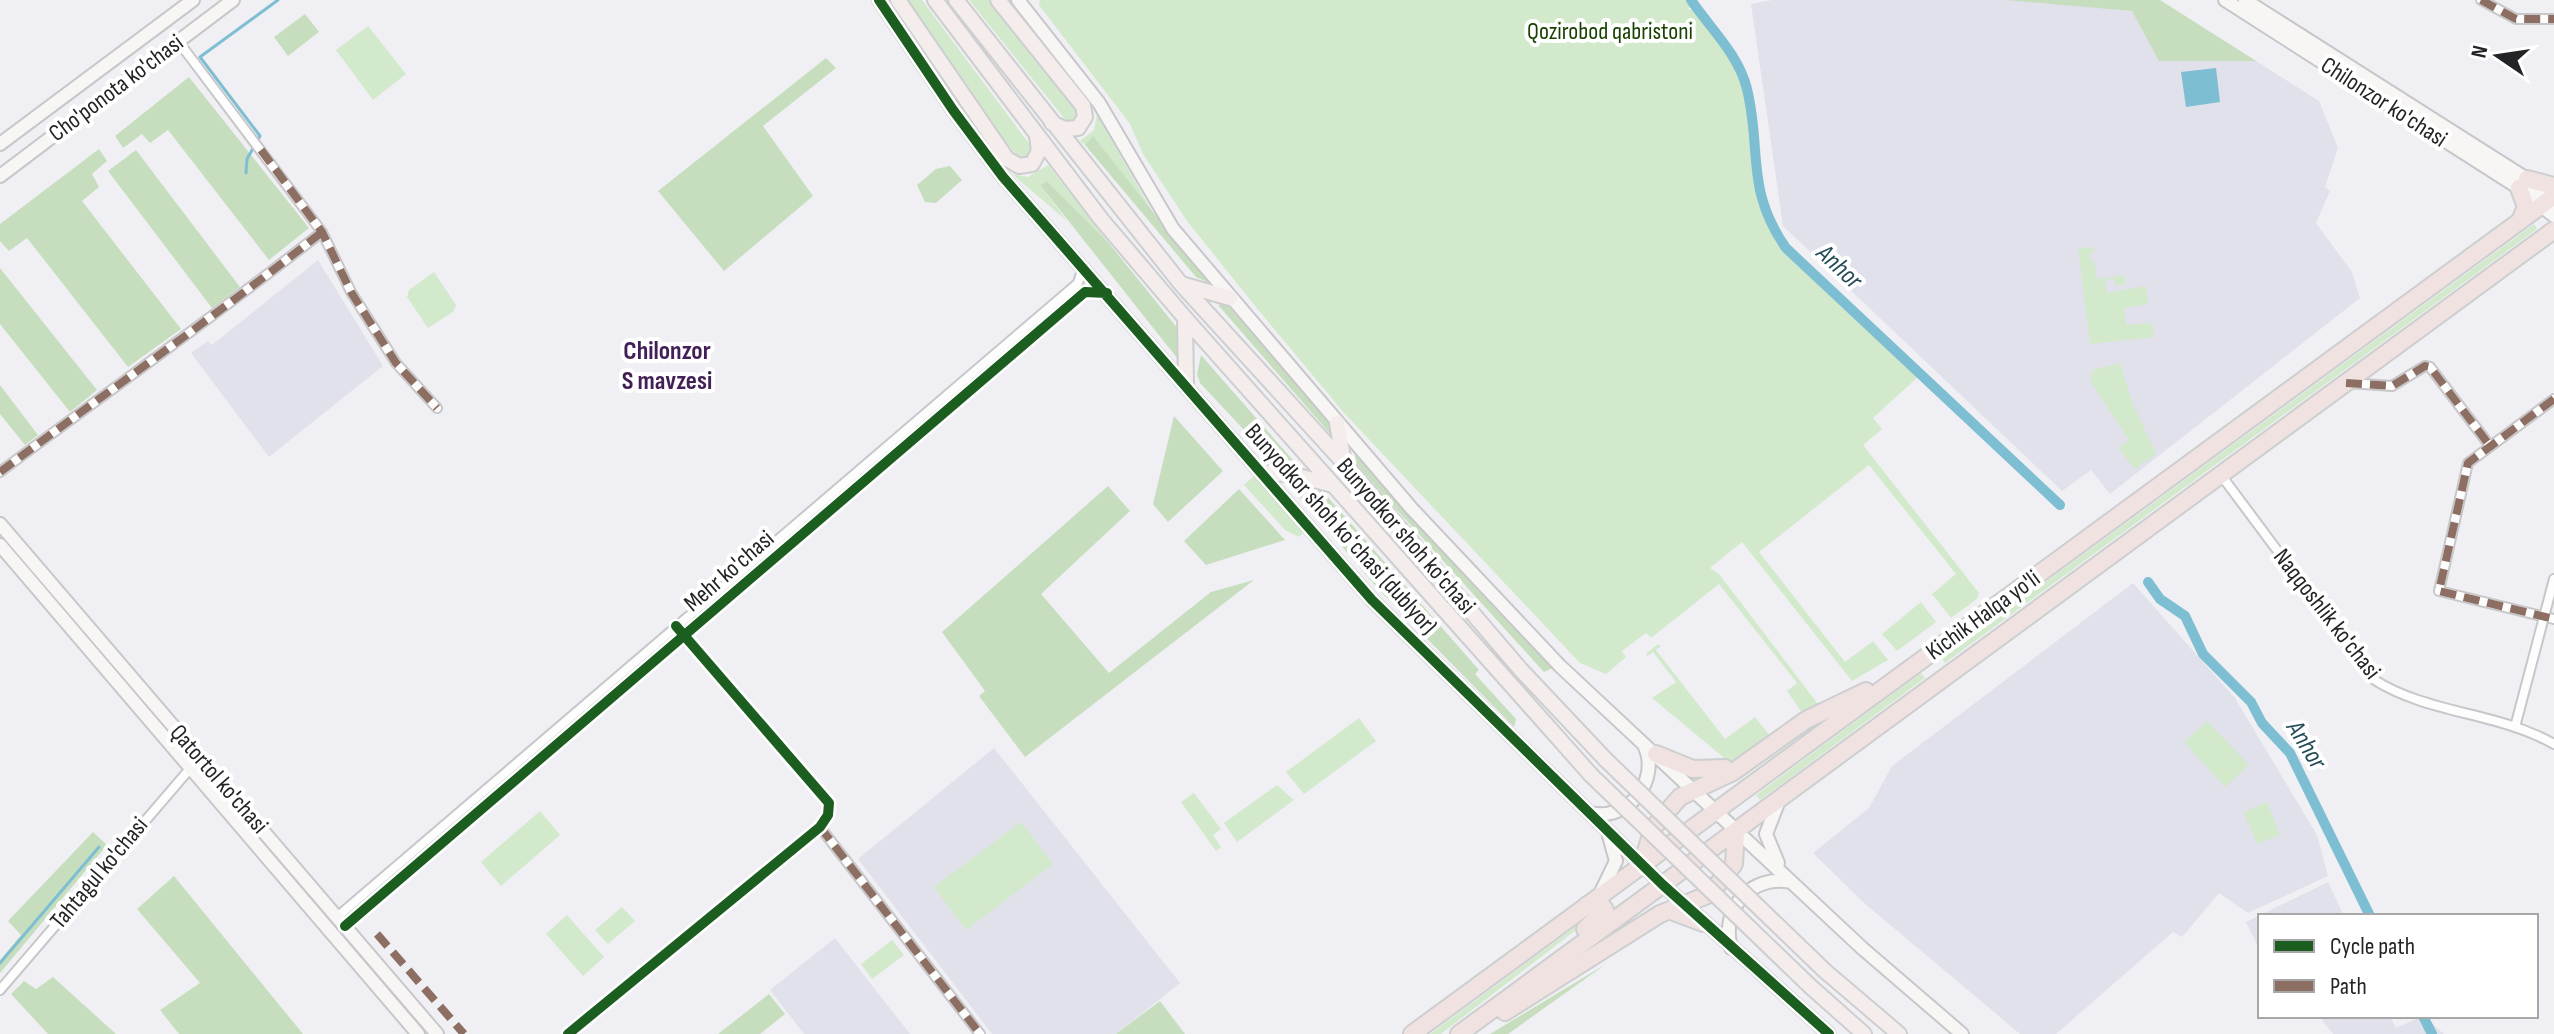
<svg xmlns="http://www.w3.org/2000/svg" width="2554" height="1034" font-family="'Sofia Sans Condensed',sans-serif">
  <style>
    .built { fill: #e0e1ea }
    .green { fill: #d2e9cb }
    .forest { fill: #c6debe }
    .water { fill: #7ebed2 }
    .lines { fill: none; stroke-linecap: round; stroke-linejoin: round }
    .stream { stroke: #7ebed2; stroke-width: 3 }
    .canal { stroke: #7ebed2; stroke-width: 10 }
    .street-casing { stroke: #c7c7ca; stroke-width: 12 }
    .secondary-casing { stroke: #c7c7ca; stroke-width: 16 }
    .primary-casing { stroke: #cdced0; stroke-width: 18 }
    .highway-casing { stroke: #cdced0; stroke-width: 20 }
    .street { stroke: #fdfdfd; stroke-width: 8 }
    .secondary { stroke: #f8f5f5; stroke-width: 12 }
    .primary { stroke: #f4edec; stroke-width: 14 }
    .highway { stroke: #efe2e0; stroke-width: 16 }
    .primary-bridge-casing { stroke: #cdced0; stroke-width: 18; stroke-linecap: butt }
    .primary-bridge { stroke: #f4edec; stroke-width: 14 }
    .quiet { stroke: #8d6e63; stroke-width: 8; stroke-dasharray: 16 8; stroke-linecap: butt }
    .cycleway-casing { stroke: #fff; stroke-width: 15 }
    .cycleway { stroke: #1b5e20; stroke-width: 10 }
    .labels { text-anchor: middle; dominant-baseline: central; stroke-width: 8; stroke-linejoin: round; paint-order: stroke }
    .park-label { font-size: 24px; fill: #184000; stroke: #fff }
    .street-label { font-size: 24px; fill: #232426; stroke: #fff }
    .water-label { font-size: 26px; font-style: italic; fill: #224b57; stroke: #fff }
    .neighbourhood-label { font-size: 26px; font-weight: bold; fill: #421f56; stroke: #fff }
  </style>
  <rect width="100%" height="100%" fill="#f0f0f4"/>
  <!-- built -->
  <path class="built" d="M1772,0H2160L2319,101L2338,148L2325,187L2330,191L2316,223L2352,272L2360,298L2110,494L2091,470L2062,491L1783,226L1751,4Z
    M318,260L383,366L269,457L191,353L208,341L212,345Z
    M2133,583L2235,698L2317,835L2328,876L2248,913L2219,893L2182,937L2173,932L2056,1034H2020L1863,902L1813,853L1869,808L1892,766Z
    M994,748L1180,983L1116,1034H992L858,859Z
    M2328,882L2344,916H2260V951L2246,922Z
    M835,938L910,1034H804L770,990Z
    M2319,1016H2390L2396,1028L2423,1016L2444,1034H2333Z"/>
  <!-- green -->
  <path class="green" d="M908,0H922L1033,149L1031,158H1019L992,127Z
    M969,0H991L1081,113L1078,124L1068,123Z
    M1040,0H1699L1687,10L1697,8C1715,33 1742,60 1748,91C1755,131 1749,173 1765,212C1788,268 1873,333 1919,376L1873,418L1882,429L1863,445L1979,593L1977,599L1951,618L1932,594L1956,574L1869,465L1759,552L1845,662L1873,641L1888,660L1852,681L1742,542L1710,568L1719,574L1818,704L1803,714L1787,691L1797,683L1719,584L1651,638L1646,633L1622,651L1626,657L1606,674L1580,663L1345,414L1260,312L1187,221L1143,154L1130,124L1039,5Z
    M368,26L406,74L373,100L336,50Z
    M1097,115L1152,211L1093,137L1085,145L1080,141L1094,130Z
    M1048,165L1108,242L1047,181L1040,185L1067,221L1012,174L1028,177Z
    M2534,224L2537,229L1945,663L1942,658Z
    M2093,247L2094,253L2088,255L2095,264L2097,279L2125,275V285H2115L2114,279L2105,280L2107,293L2146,286L2148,304L2124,308L2126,325L2152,323L2154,337L2090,344L2078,248Z
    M434,272L456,305L453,312L428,328L407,297L409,290Z
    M2120,363L2132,402L2156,454L2135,469L2118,448L2129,440L2090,381L2093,370Z
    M1256,474L1306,530L1299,537L1285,530L1244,485Z
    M1921,602L1936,622L1897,651L1882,634Z
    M1658,644L1661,646L1656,650L1725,739L1755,717L1771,737L1729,762L1652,698L1676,682L1653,652L1647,656L1646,654Z
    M1921,673L1925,678L1760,800L1756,795Z
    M1359,718L1376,741L1304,794L1286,772Z
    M2207,721L2249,765L2225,787L2184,742Z
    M1277,785L1294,800L1237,842L1224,823Z
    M1194,793L1221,829L1213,835L1221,847L1216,851L1181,802Z
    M2267,802L2280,835L2257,844L2244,812Z
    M540,811L560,835L501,886L481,862Z
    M1021,822L1053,864L966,930L934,887Z
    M622,907L635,921L608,944L595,930Z
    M1597,911L1598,913L1441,1034H1430Z
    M567,915L604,957L583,976L546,934Z
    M892,940L904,955L872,979L861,964Z"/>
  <!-- forest -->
  <path class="forest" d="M2005,0H2160L2256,61H2159L2132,11Z
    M305,14L319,32L288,56L274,37Z
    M826,58L836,68L763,126L813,196L724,271L658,191Z
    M189,77L309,228L269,260L168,130L150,143L142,134L123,148L115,136Z
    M1093,136L1209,283L1196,277L1085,145Z
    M99,149L107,161L92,174L99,187L82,201L181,329L128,367L27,238L9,251L0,241V224Z
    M136,150L240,287L212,308L108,171Z
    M950,166L962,180L936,203L925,202L917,185L936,169Z
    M1047,181L1108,242L1179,330L1181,363L1040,185Z
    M0,268L97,390L70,412L0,324Z
    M1221,304L1227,305L1331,422L1332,436L1218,305Z
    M1201,355L1291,458L1299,468L1277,465L1200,383L1197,374Z
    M0,385L38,435L25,445L0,414Z
    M1174,416L1223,471L1168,522L1153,504Z
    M1354,448L1557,666L1544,672L1387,499L1356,463Z
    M1286,481L1316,486L1326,495L1479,670L1475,674L1516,719L1514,727L1379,590Z
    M1108,486L1130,511L1041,594L1109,673L1211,592L1254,580L1025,757L979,696L985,691L942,632Z
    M1239,489L1285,540L1206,565L1184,541Z
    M93,832L107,845L0,973V960L21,935L8,921Z
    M174,876L303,1034H179L160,1010L200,983L137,909Z
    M1606,964L1508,1034H1490Z
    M53,977L116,1034H48L11,994L24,981L36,989Z
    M769,994L785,1014L760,1034H718Z
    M1160,1001L1185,1034H1116Z"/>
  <!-- water -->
  <path class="water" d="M2216,68L2220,102L2186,107L2181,72Z"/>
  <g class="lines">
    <!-- stream -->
    <path class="stream" d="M246,173L247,159L260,136L200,57L278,0
      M0,963L99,847"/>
    <!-- canal -->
    <path class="canal" d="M1691,0C1710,28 1739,55 1747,89C1762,151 1745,189 1786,248L2060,505
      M2148,582L2160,599L2185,616L2203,654L2251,702L2262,723L2290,753L2370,916
      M2423,1016L2432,1034"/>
    <defs>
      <path id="street" d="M2481,0L2516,19H2554
        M178,41L322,232L351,292L396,363L437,408
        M2349,383L2392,386L2425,366L2430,367L2490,446
        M2554,399L2468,463L2439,591L2554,619
        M0,472C107,392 217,315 322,232
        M2221,475L2373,679C2427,714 2498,712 2554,744
        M2515,727L2554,579
        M820,827L980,1034
        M337,917L1078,283L1083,267
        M345,926L1085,292L1101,291
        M0,990L200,757
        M568,1034L820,827L828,815L829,803L676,626"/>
      <path id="secondary" d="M879,0L953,110L1003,177L1372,600L1663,885L1829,1034
        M1018,0L1099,103L1173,229L1412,509L1560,666L1862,948L1962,1034
        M2225,0L2519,188L2554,216
        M2245,0L2527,179L2554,202
        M0,144L193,0
        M0,176L233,0
        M0,524L437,1034
        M0,545L418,1034
        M1590,813C1629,822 1661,779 1644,745
        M1778,863L1766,834L1778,803
        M1601,892L1616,861L1609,836
        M1731,948C1720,909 1751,874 1791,882"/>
      <path id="primary" d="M898,0L1007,159L1019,166L1032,164L1039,151L1037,136
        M935,0L1101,219L1185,318L1591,775
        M956,0L1181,284L1344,463L1521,670L1606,760
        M998,0L1083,106L1085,117L1078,128L1065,129L1052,123
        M1181,284L1230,298
        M1185,318L1186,385
        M1337,423L1344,463
        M1263,472L1294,475L1333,485
        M1825,971L1899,1034
        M1811,987L1864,1034"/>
      <path id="highway" d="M2527,179L2554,186
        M2519,188L2526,207L2520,221
        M1656,754L1693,769L1725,768
        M1642,865L1653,828L1680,797L1733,772L1806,720L1866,691
        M1671,911L1703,923
        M1585,929L1605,910L1601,904L1587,905
        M1505,1012L1660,914L1710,894L1734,864L1736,831
        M1412,1034L2554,196
        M1459,1034L2554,230"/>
    </defs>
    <!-- street casing -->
    <use href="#street" class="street-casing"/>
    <!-- secondary casing -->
    <use href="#secondary" class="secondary-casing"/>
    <!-- primary casing -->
    <use href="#primary" class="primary-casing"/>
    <!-- highway casing -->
    <use href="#highway" class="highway-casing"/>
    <!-- street -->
    <use href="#street" class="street"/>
    <!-- secondary -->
    <use href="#secondary" class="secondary"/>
    <!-- primary -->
    <use href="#primary" class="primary"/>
    <!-- highway -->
    <use href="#highway" class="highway"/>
    <defs>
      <path id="primary-bridge" d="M1606,760L1825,971
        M1591,775L1811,987"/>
    </defs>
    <!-- primary-bridge casing -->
    <use href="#primary-bridge" class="primary-bridge-casing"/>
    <!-- primary-bridge -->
    <use href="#primary-bridge" class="primary-bridge"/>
    <!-- quiet -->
    <path class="quiet" d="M2481,0L2516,19H2554
      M261,150L322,232L351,292L396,363L437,408
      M2346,383L2392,386L2425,366L2430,367L2490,446
      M2554,399L2468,463L2439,591L2554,619
      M0,472C107,392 217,315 322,232
      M820,827L980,1034
      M377,934L464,1034"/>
    <defs>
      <path id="cycleway" d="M879,0L953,110L1003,177L1372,600L1663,885L1829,1034
        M345,926L1085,292L1107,293
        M568,1034L820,827L828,815L829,803L676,626"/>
    </defs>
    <!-- cycleway casing -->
    <use href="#cycleway" class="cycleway-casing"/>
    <!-- cycleway -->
    <use href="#cycleway" class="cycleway"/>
  </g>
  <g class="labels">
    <!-- park labels -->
    <g class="park-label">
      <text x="1610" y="31">Qozirobod qabristoni</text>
    </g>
    <!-- street labels -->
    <g class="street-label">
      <text transform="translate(116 88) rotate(-37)">Cho'ponota ko'chasi</text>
      <text transform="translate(2384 102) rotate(33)">Chilonzor ko'chasi</text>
      <text transform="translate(1341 529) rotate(48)">Bunyodkor shoh koʻchasi (dublyor)</text>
      <text transform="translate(1406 536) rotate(49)">Bunyodkor shoh ko'chasi</text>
      <text transform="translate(729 571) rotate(-41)">Mehr ko'chasi</text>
      <text transform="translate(2327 614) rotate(52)">Naqqoshlik ko'chasi</text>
      <text transform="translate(1983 615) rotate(-36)">Kichik Halqa yo'li</text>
      <text transform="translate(219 779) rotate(49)">Qatortol ko'chasi</text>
      <text transform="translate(99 873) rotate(-50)">Tahtagul ko'chasi</text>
    </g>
    <!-- water labels -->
    <g class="water-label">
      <text transform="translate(1839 267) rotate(43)">Anhor</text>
      <text transform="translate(2306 745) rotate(58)">Anhor</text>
    </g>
    <!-- neighbourhood labels -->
    <g class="neighbourhood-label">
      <text x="667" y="351">Chilonzor<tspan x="667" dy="30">S mavzesi</tspan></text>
    </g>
  </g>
  <!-- legend -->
  <rect x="2258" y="914" width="280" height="104" fill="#ffffff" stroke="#a7a7a8" stroke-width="2"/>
  <rect x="2274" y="940" width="40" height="12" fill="#1b5e20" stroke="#a7a7a8" stroke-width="2"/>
  <text x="2330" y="954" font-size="24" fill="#232426">Cycle path</text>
  <rect x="2274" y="980" width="40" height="12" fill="#8d6e63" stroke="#a7a7a8" stroke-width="2"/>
  <text x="2330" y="994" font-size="24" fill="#232426">Path</text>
  <!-- north arrow -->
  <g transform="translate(2498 56) rotate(283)" stroke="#ffffff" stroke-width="6" paint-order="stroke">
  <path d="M0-6L14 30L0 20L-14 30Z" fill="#232426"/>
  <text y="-12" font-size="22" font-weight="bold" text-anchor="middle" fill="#232426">N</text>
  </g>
</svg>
